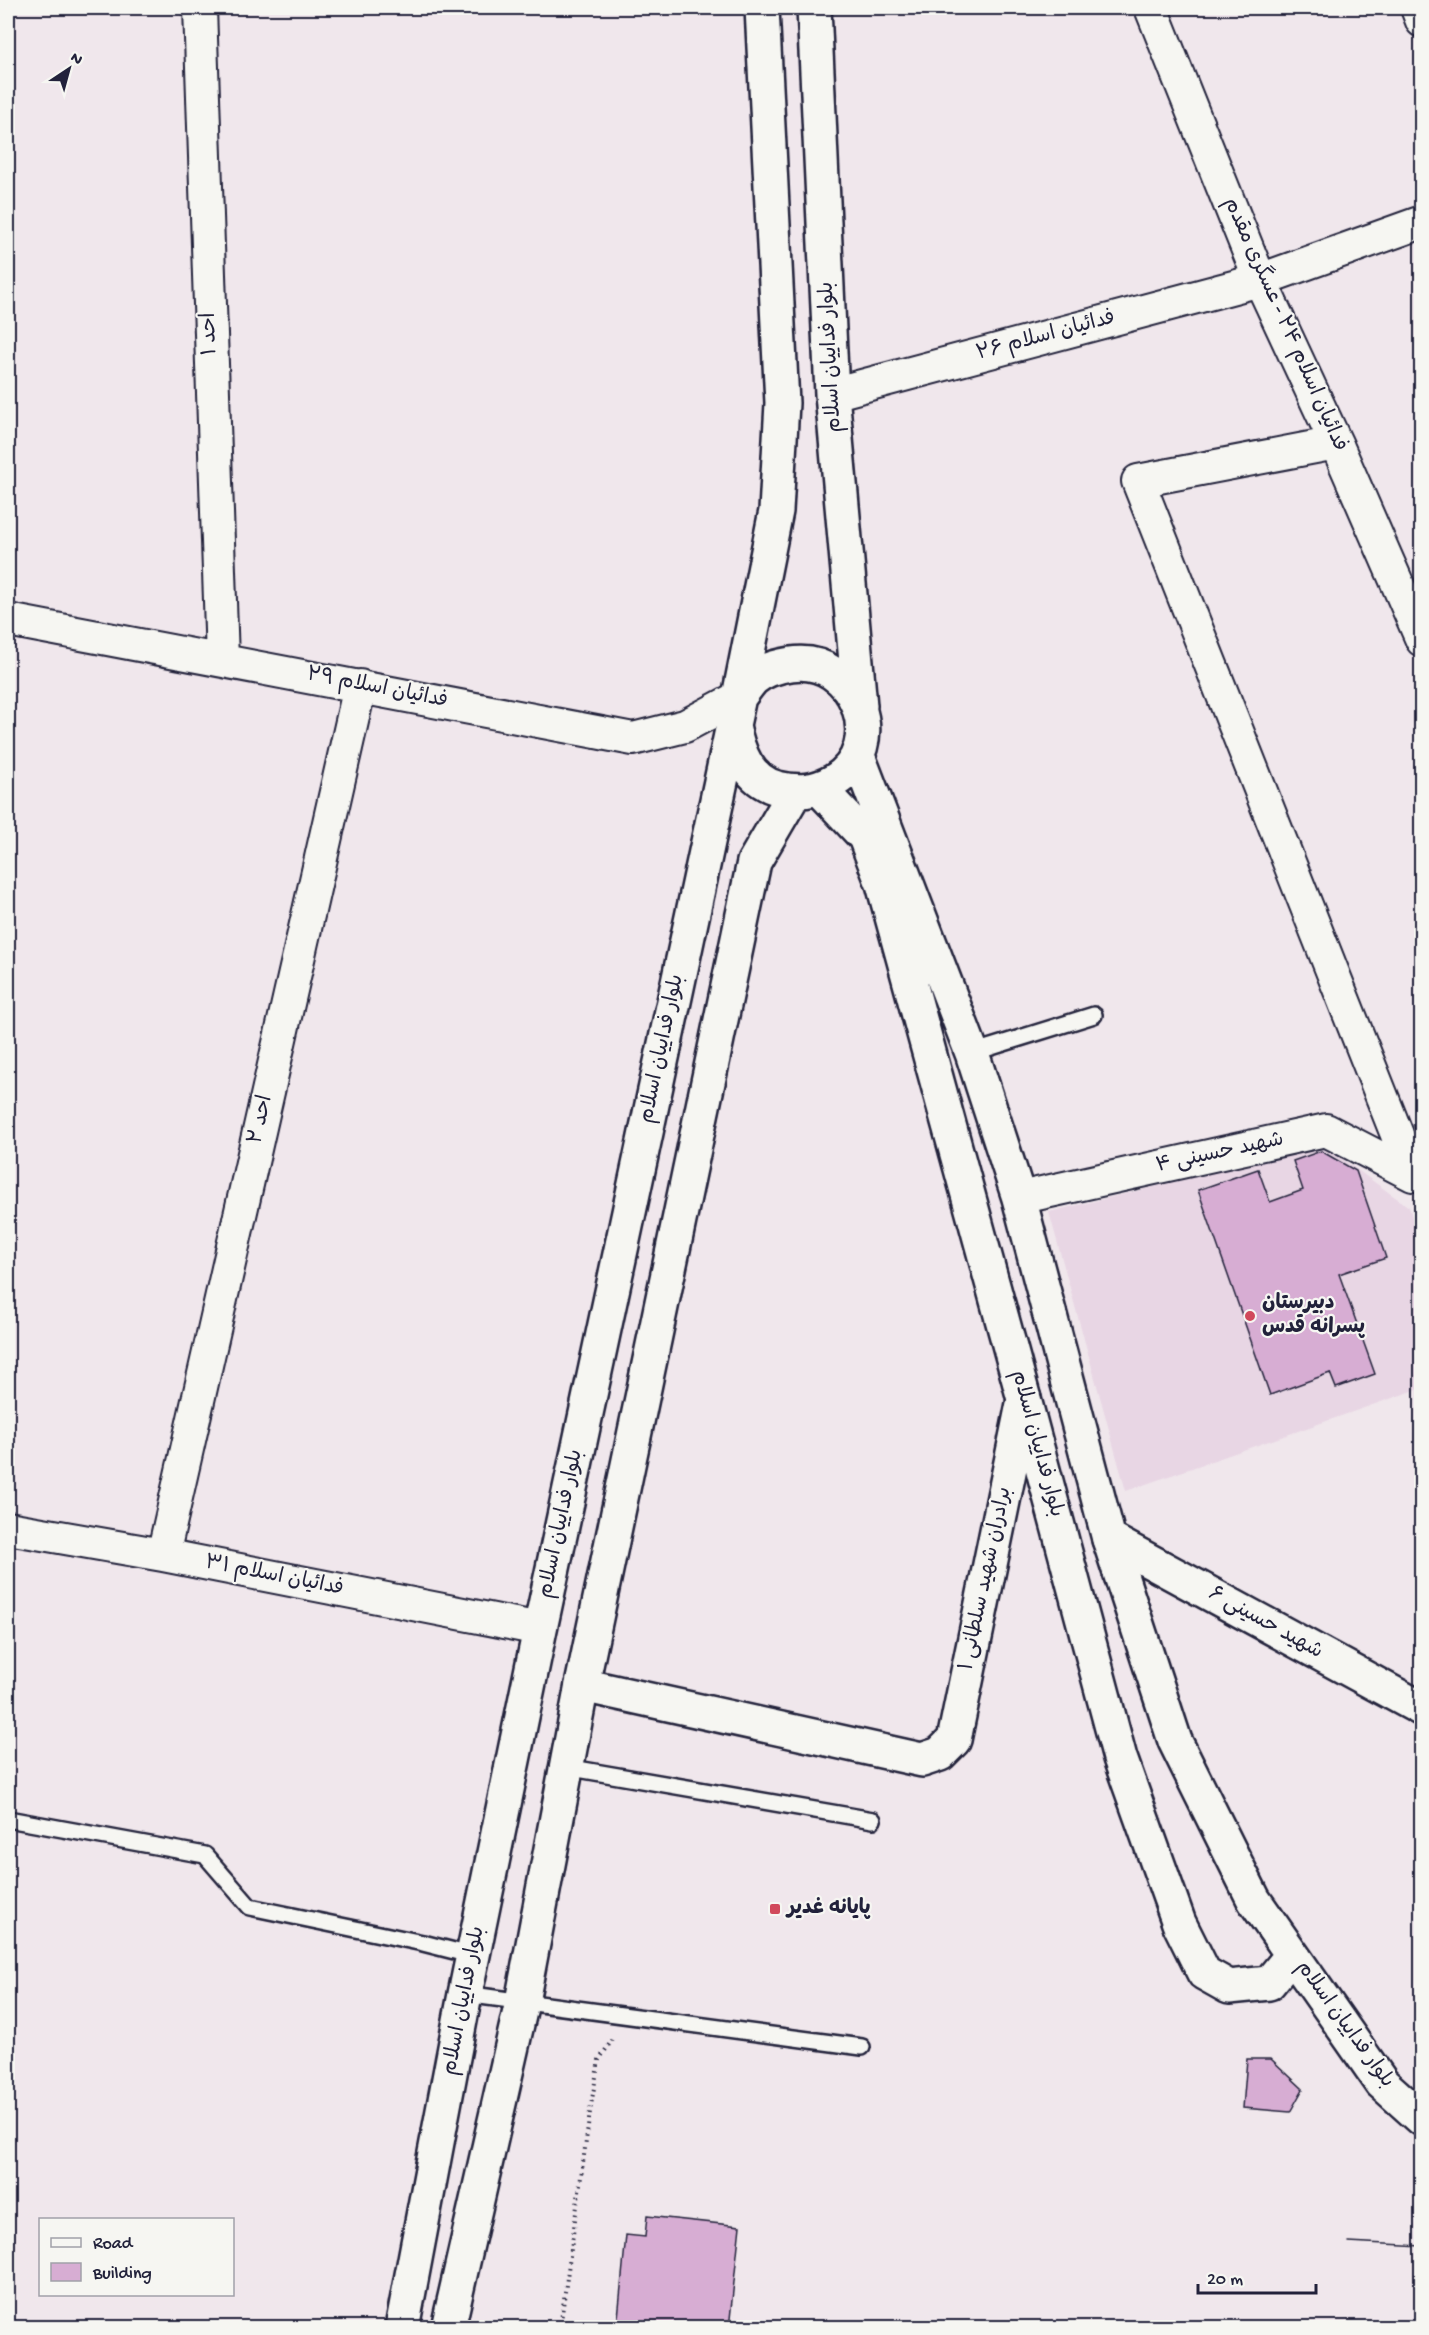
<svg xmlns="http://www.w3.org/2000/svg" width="1429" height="2335" font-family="'Gochi Hand','Playpen Sans Arabic',sans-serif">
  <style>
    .built { fill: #e8d6e4 }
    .building { fill: #d7add3; stroke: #22223b; stroke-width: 1.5 }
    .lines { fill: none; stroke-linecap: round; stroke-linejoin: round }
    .service-casing { stroke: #22223b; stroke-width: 20 }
    .minor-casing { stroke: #22223b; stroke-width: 36 }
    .tertiary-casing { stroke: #22223b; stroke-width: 38 }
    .secondary-casing { stroke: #22223b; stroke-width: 38 }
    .path { stroke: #22223b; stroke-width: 4; stroke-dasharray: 1.5 4.5; stroke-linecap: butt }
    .service { stroke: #f6f6f2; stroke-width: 15 }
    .minor { stroke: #f6f6f2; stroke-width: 32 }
    .tertiary { stroke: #f6f6f2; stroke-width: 33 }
    .secondary { stroke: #f6f6f2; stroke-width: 33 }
    .tram { stroke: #22223b; stroke-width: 1.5 }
    .poi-dot { fill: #d1495b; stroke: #f6f6f2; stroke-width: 2 }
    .labels { text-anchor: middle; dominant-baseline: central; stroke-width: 4.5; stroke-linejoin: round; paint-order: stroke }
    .street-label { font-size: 21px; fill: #22223b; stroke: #f6f6f2 }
    .poi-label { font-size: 21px; font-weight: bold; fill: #22223b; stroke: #f6f6f2; text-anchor: start }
  </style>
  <rect width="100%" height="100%" fill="#f0e7ec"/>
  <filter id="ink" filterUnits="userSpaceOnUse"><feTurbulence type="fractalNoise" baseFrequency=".0167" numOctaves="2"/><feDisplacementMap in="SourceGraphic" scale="12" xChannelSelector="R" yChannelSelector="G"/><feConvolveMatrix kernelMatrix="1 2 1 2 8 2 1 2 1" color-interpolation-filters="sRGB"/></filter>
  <g filter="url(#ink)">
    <!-- built -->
    <path class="built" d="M1324,1146L1409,1207L1421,1244V1388L1126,1491L1049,1212Z"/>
    <!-- building -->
    <path class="building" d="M1321,1151L1356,1171L1386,1258L1339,1274L1375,1374L1336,1388L1330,1373L1270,1395L1198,1190L1258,1169L1270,1202L1303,1190L1293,1161Z
      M1247,2059H1271L1303,2089L1290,2112L1243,2108Z
      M647,2216L740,2226L729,2328H617L626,2235L645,2237Z"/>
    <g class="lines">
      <defs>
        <path id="service" d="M972,1053L1094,1015
          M566,1767L873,1820
          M8,1819L205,1855L250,1907L423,1943L474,1956
          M465,1994L862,2047"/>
        <path id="minor" d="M200,8L222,660
          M1151,8L1260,280L1336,443L1422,640
          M1417,8L1422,21
          M832,394L1260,280L1422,222
          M1336,443L1138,481L1413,1175
          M8,620L633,739L685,726L739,697
          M1019,1198L1326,1130L1413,1175
          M8,1528L163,1555L540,1629
          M163,1555L360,686"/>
        <path id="tertiary" d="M1109,1539L1422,1709
          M582,1685L922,1760L940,1754L954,1740L1024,1399"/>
        <path id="secondary" d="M814,8L832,394L860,706
          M733,725C738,752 748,780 777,788C798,793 815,792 834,781C891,747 856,654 791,664C777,666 764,670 753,679C748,684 744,691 739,697
          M858,756L972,1053L1019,1198L1109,1539L1175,1741L1254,1900L1382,2083L1422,2119
          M820,789L865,837L883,884L1024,1399L1120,1758L1179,1923L1204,1973L1229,1987L1269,1983L1292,1955
          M402,2328L465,1994L540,1629L739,697L776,511L782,403L762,8
          M448,2328L522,2002L582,1685L754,862L795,792"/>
      </defs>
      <!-- service casing -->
      <use href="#service" class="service-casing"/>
      <!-- minor casing -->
      <use href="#minor" class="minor-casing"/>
      <!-- tertiary casing -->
      <use href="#tertiary" class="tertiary-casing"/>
      <!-- secondary casing -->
      <use href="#secondary" class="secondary-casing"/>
      <!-- path -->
      <path class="path" d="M485,2326L494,2328
        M560,2328L591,2105L599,2060L612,2040"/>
      <!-- service -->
      <use href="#service" class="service"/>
      <!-- minor -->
      <use href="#minor" class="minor"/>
      <!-- tertiary -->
      <use href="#tertiary" class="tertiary"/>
      <!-- secondary -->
      <use href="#secondary" class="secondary"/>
      <!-- tram -->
      <path class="tram" d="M1349,2242L1422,2246"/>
    </g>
  </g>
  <!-- markers -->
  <g class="poi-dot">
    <circle cx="1250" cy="1316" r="6"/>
    <rect x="769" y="1903" width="12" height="12" rx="3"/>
  </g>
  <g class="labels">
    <!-- street labels -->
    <g class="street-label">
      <text transform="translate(1284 325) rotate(66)">فدائیان اسلام ۲۴ - عسگری مقدم</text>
      <text transform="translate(211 334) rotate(-92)">احد ۱</text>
      <text transform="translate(1046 337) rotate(-15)">فدائیان اسلام ۲۶</text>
      <text transform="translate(832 357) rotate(-93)">بلوار فداییان اسلام</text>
      <text transform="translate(377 689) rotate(11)">فدائیان اسلام ۲۹</text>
      <text transform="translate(663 1049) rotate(-78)">بلوار فداییان اسلام</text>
      <text transform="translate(262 1120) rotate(-77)">احد ۲</text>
      <text transform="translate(1220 1154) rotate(-12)">شهید حسینی ۴</text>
      <text transform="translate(1036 1444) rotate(75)">بلوار فداییان اسلام</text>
      <text transform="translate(562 1524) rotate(-78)">بلوار فداییان اسلام</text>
      <text transform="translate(274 1577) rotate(11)">فدائیان اسلام ۳۱</text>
      <text transform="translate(987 1579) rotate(-78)">برادران شهید سلطانی ۱</text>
      <text transform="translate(1265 1624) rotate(29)">شهید حسینی ۶</text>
      <text transform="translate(465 2001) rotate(-79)">بلوار فداییان اسلام</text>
      <text transform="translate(1344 2025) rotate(54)">بلوار فداییان اسلام</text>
    </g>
    <!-- poi labels -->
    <g class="poi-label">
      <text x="1262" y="1304">دبیرستان<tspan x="1262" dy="24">پسرانه قدس</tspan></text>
      <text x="787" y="1909">پایانه غدیر</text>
    </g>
  </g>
  <!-- margin -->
  <rect width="1429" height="2335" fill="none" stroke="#f6f6f2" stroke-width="30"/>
  <rect x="15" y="15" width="1399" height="2305" fill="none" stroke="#22223b" stroke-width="2" filter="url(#ink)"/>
  <!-- legend -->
  <rect x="39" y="2218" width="195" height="78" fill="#f6f6f2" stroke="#a1a1a9" stroke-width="1.5"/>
  <rect x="51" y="2238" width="30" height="9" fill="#f6f6f2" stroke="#a1a1a9" stroke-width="1.5"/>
  <text x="93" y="2248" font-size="18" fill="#22223b">Road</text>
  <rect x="51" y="2263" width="30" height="18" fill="#d7add3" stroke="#a1a1a9" stroke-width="1.5"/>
  <text x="93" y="2278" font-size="18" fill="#22223b">Building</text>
  <!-- north arrow -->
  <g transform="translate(69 69) rotate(36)" stroke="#f6f6f2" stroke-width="4.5" paint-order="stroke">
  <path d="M0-4.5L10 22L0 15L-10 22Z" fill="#22223b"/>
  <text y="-9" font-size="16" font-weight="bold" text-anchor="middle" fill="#22223b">N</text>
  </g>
  <!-- scale -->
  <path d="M1198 2284v9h118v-9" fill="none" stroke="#22223b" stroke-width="3"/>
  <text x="1207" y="2284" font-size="18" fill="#22223b" stroke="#f6f6f2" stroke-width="4.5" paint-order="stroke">20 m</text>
</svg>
